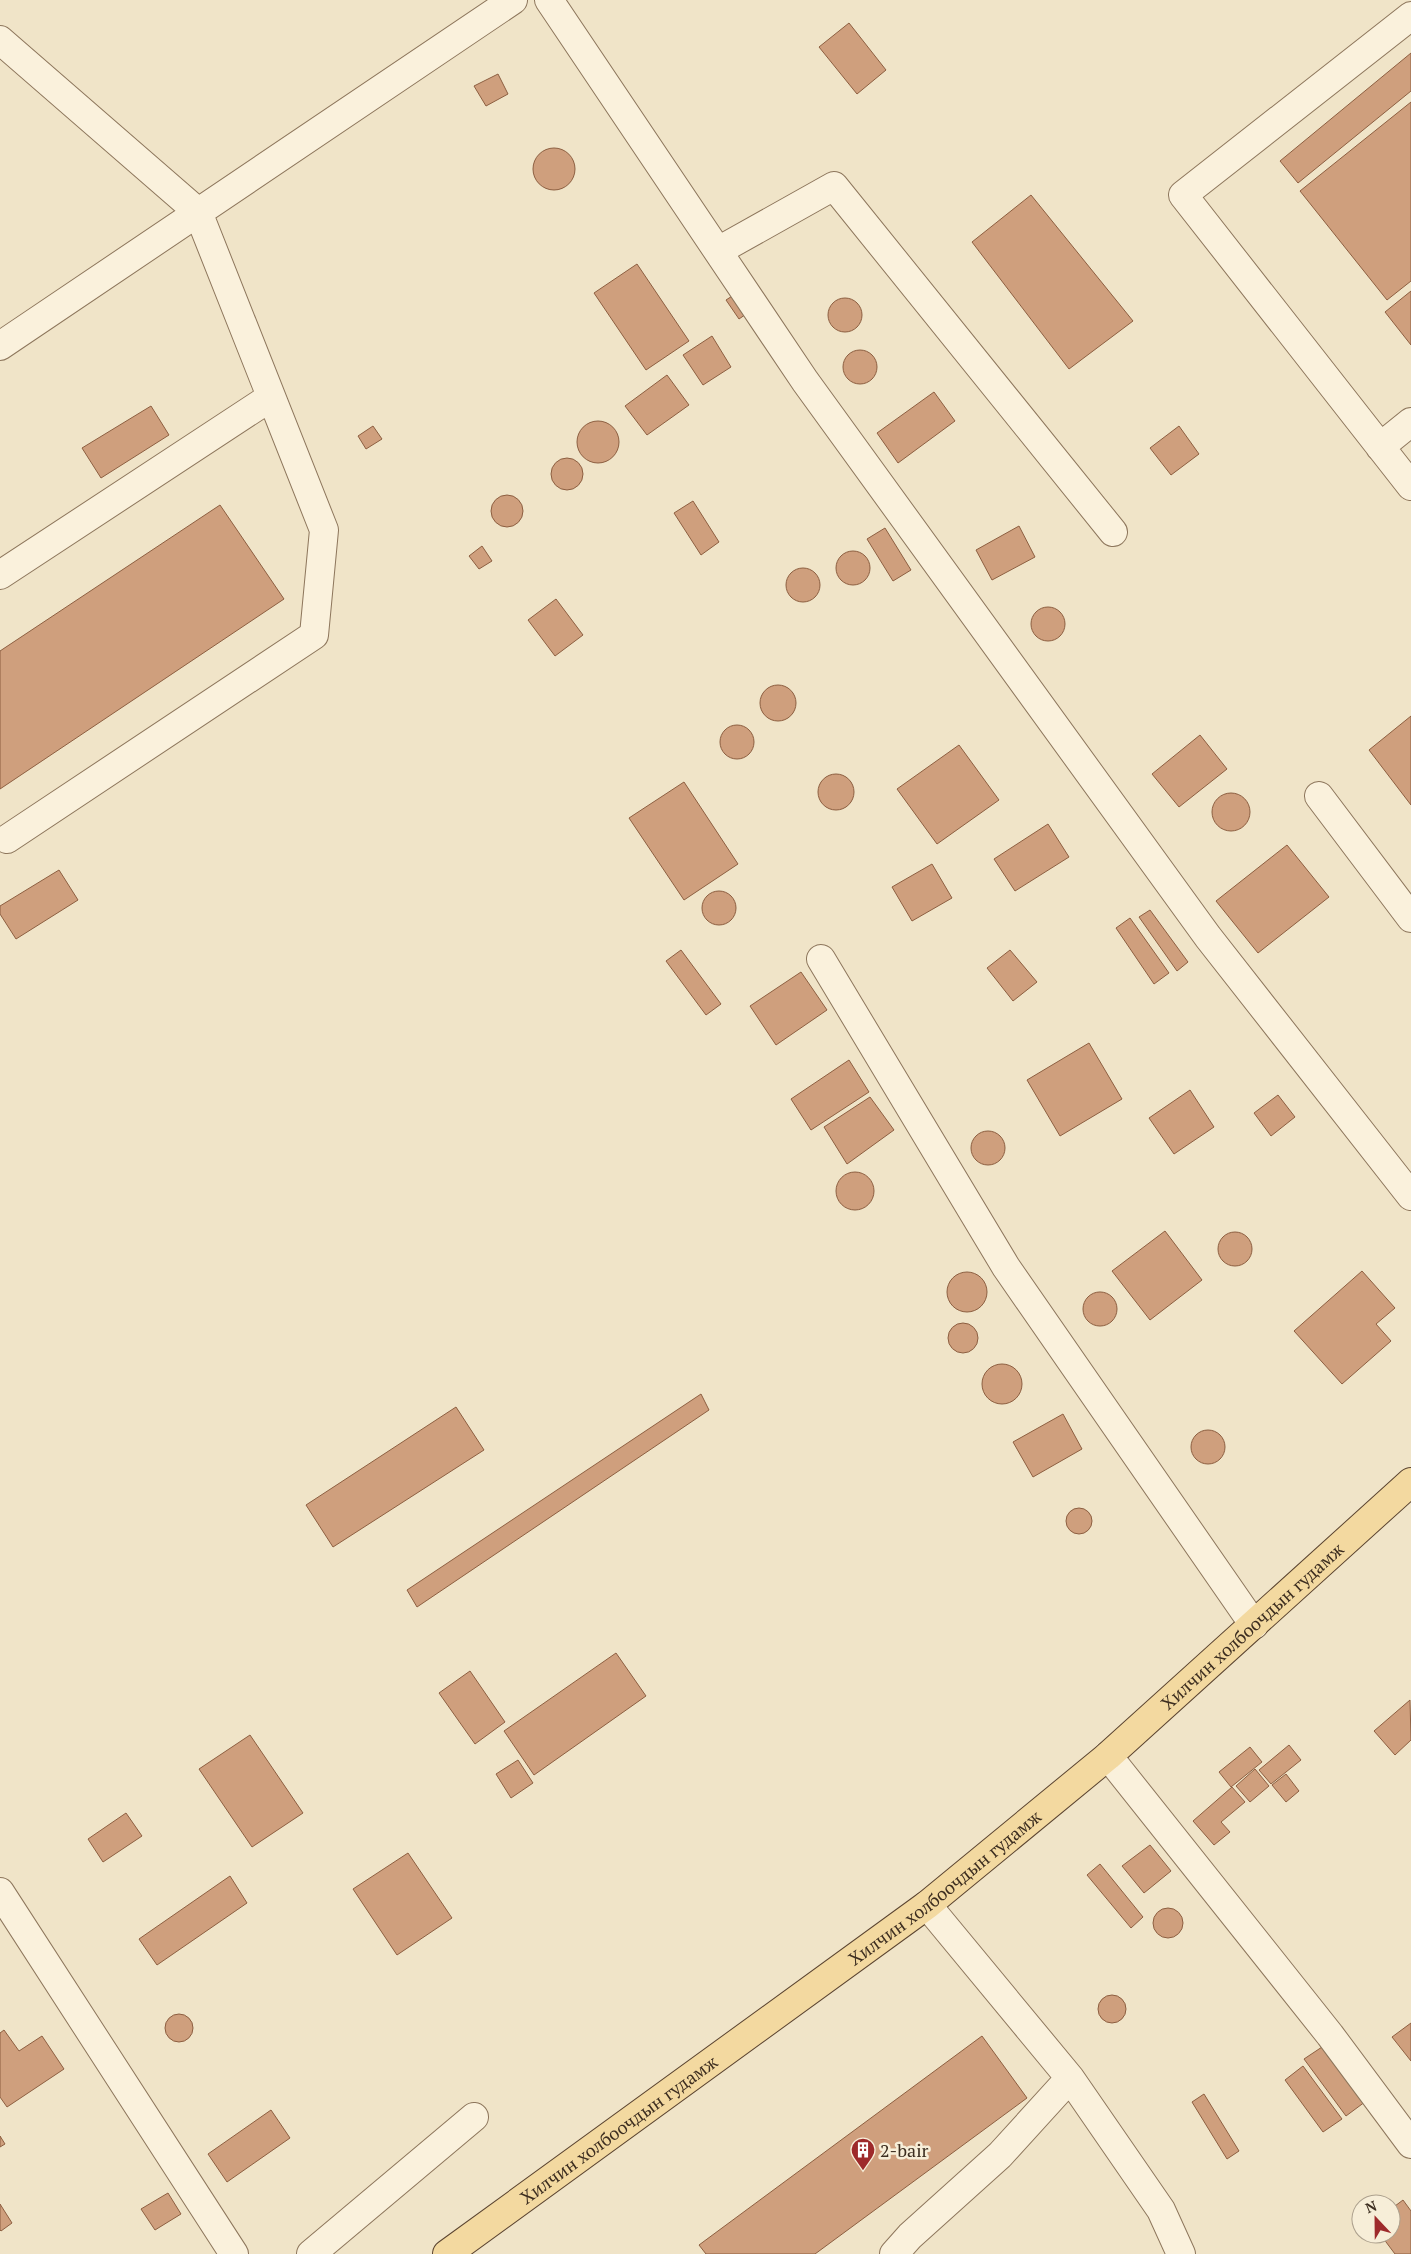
<svg xmlns="http://www.w3.org/2000/svg" width="1411" height="2254" font-family="'PT Serif',serif">
  <style>
    .building { fill: #cf9f7d; stroke: #8d5f41 }
    .lines { fill: none; stroke-linecap: round; stroke-linejoin: round }
    .minor-casing { stroke: #8d765c; stroke-width: 30 }
    .major-casing { stroke: #5b4430; stroke-width: 30 }
    .minor { stroke: #faf1dc; stroke-width: 28 }
    .major { stroke: #f3d9a0; stroke-width: 28 }
    .labels { text-anchor: middle; dominant-baseline: central; stroke-width: 5; stroke-linejoin: round; paint-order: stroke }
    .street-label { font-size: 18px; fill: #3d2e20; stroke: #f7eed8 }
    .poi-label { font-size: 18px; fill: #3d2e20; stroke: #f7eed8; text-anchor: start }
  </style>
  <rect width="100%" height="100%" fill="#f0e4c8"/>
  <!-- building -->
  <path class="building" d="M849,23L886,70L857,94L819,47Z
    M1411,53V91L1298,183L1280,161Z
    M498,74L508,94L486,106L474,86Z
    M1411,102V281L1387,300L1300,191Z
    M533 169a21 21 0 1 1 42 0a21 21 0 1 1-42 0Z
    M1031,195L1133,321L1069,369L972,242Z
    M637,264L689,341L646,370L594,293Z
    M740,291L752,310L739,319L726,300Z
    M1411,291V345L1385,312Z
    M828 315a17 17 0 1 1 34 0a17 17 0 1 1-34 0Z
    M712,336L731,367L703,385L683,355Z
    M843 367a17 17 0 1 1 34 0a17 17 0 1 1-34 0Z
    M667,375L689,405L647,435L625,406Z
    M934,392L955,421L898,463L877,433Z
    M151,406L169,435L101,478L82,448Z
    M577 442a21 21 0 1 1 42 0a21 21 0 1 1-42 0Z
    M373,426L382,439L366,449L358,436Z
    M1179,426L1199,454L1171,475L1150,448Z
    M551 474a16 16 0 1 1 32 0a16 16 0 1 1-32 0Z
    M491 511a16 16 0 1 1 32 0a16 16 0 1 1-32 0Z
    M693,501L719,542L701,555L674,513Z
    M220,505L284,599L0,789V651Z
    M1019,526L1035,557L992,580L976,550Z
    M885,528L911,570L893,581L867,539Z
    M482,546L492,561L479,569L469,556Z
    M836 568a17 17 0 1 1 34 0a17 17 0 1 1-34 0Z
    M786 585a17 17 0 1 1 34 0a17 17 0 1 1-34 0Z
    M556,599L583,635L555,656L528,620Z
    M1031 624a17 17 0 1 1 34 0a17 17 0 1 1-34 0Z
    M760 703a18 18 0 1 1 36 0a18 18 0 1 1-36 0Z
    M1411,716V805L1369,750Z
    M720 742a17 17 0 1 1 34 0a17 17 0 1 1-34 0Z
    M1200,735L1227,769L1179,807L1152,774Z
    M959,745L999,800L937,844L897,789Z
    M818 792a18 18 0 1 1 36 0a18 18 0 1 1-36 0Z
    M684,782L738,864L684,900L629,818Z
    M1212 812a19 19 0 1 1 38 0a19 19 0 1 1-38 0Z
    M1048,824L1069,857L1015,891L994,859Z
    M1287,845L1329,897L1258,953L1216,901Z
    M932,864L952,898L912,921L892,887Z
    M59,870L78,900L16,939L0,914V906Z
    M702 908a17 17 0 1 1 34 0a17 17 0 1 1-34 0Z
    M1150,910L1188,962L1177,971L1139,917Z
    M1130,918L1169,973L1154,984L1116,928Z
    M681,950L721,1004L706,1015L666,961Z
    M1010,950L1037,982L1013,1001L987,968Z
    M801,972L827,1010L776,1045L750,1006Z
    M1089,1043L1122,1099L1060,1136L1027,1080Z
    M849,1060L869,1092L811,1130L791,1099Z
    M1190,1090L1214,1127L1174,1154L1149,1118Z
    M1278,1095L1295,1117L1271,1136L1254,1113Z
    M870,1097L894,1130L847,1164L824,1127Z
    M971 1148a17 17 0 1 1 34 0a17 17 0 1 1-34 0Z
    M836 1191a19 19 0 1 1 38 0a19 19 0 1 1-38 0Z
    M1165,1231L1202,1280L1150,1320L1112,1271Z
    M1218 1249a17 17 0 1 1 34 0a17 17 0 1 1-34 0Z
    M1362,1271L1395,1308L1376,1324L1391,1341L1342,1384L1294,1331Z
    M947 1292a20 20 0 1 1 40 0a20 20 0 1 1-40 0Z
    M1083 1309a17 17 0 1 1 34 0a17 17 0 1 1-34 0Z
    M948 1338a15 15 0 1 1 30 0a15 15 0 1 1-30 0Z
    M982 1384a20 20 0 1 1 40 0a20 20 0 1 1-40 0Z
    M701,1394L709,1410L417,1607L407,1590Z
    M456,1407L484,1450L333,1547L306,1505Z
    M1063,1414L1082,1449L1033,1477L1013,1442Z
    M1191 1447a17 17 0 1 1 34 0a17 17 0 1 1-34 0Z
    M1066 1521a13 13 0 1 1 26 0a13 13 0 1 1-26 0Z
    M616,1653L646,1696L534,1775L504,1731Z
    M470,1671L505,1722L475,1744L439,1693Z
    M1410,1700L1411,1740L1395,1755L1374,1731Z
    M250,1735L303,1813L252,1847L199,1769Z
    M1289,1745L1301,1760L1271,1784L1259,1770Z
    M1250,1747L1262,1762L1231,1787L1219,1772Z
    M518,1760L533,1783L511,1798L496,1774Z
    M1255,1769L1269,1786L1250,1802L1236,1786Z
    M1286,1774L1299,1791L1286,1802L1272,1785Z
    M1232,1787L1245,1802L1221,1822L1230,1832L1214,1845L1193,1821Z
    M126,1813L142,1836L103,1862L88,1839Z
    M1150,1845L1171,1871L1144,1893L1122,1866Z
    M408,1853L452,1918L397,1955L353,1889Z
    M1100,1864L1143,1917L1131,1928L1087,1875Z
    M230,1876L247,1903L157,1965L139,1939Z
    M1153 1923a15 15 0 1 1 30 0a15 15 0 1 1-30 0Z
    M1098 2009a14 14 0 1 1 28 0a14 14 0 1 1-28 0Z
    M165 2028a14 14 0 1 1 28 0a14 14 0 1 1-28 0Z
    M1411,2023V2061L1392,2037Z
    M4,2030L19,2051L42,2036L64,2069L7,2107L0,2097V2033Z
    M982,2036L1027,2098L815,2254H706L699,2245Z
    M1350,2042L1385,2087L1346,2116L1304,2059L1322,2047L1329,2058Z
    M1303,2066L1342,2119L1323,2132L1285,2080Z
    M1204,2094L1239,2151L1227,2159L1192,2102Z
    M271,2110L290,2138L227,2182L208,2154Z
    M0,2136L5,2144L0,2147Z
    M168,2193L181,2214L155,2230L141,2209Z
    M1403,2200L1411,2211V2254H1395L1380,2234H1391V2209Z
    M0,2204L12,2223L1,2231L0,2230Z"/>
  <g class="lines">
    <defs>
      <path id="minor" d="M549,0L805,381L1208,937L1411,1196
        M1411,16L1183,195L1411,486
        M0,40L198,212L324,530L314,635L7,839
        M718,251L834,186L1113,532
        M0,346L513,0
        M1380,447L1411,422
        M0,575L271,397
        M1319,796L1411,918
        M821,959L1006,1267L1254,1625
        M1108,1756L1330,2035L1411,2144
        M0,1892L234,2254
        M927,1905L1070,2078L1161,2210L1181,2254
        M311,2254L474,2117
        M894,2254L910,2236L1000,2155L1070,2078"/>
      <g id="major">
        <path id="s1" d="M447,2254L927,1905L1108,1756L1411,1482"/>
      </g>
    </defs>
    <!-- minor casing -->
    <use href="#minor" class="minor-casing"/>
    <!-- major casing -->
    <use href="#major" class="major-casing"/>
    <!-- minor -->
    <use href="#minor" class="minor"/>
    <!-- major -->
    <use href="#major" class="major"/>
  </g>
  <!-- icons -->
  <defs>
    <symbol id="building-pin" viewBox="-11 -11 22 30"><path d="M0 17L-7.5 6A9.5 9.5 0 1 1 7.5 6Z" fill="#9e2a2b" stroke="#f7eed8"/><path d="M-4-6H4V6H1V3H-1V6H-4ZM-2.5-4.3h1.7v1.8h-1.7ZM.8-4.3h1.7v1.8H.8ZM-2.5-1h1.7V.8h-1.7ZM.8-1h1.7V.8H.8Z" fill="#fff"/></symbol>
  </defs>
  <g fill-rule="evenodd">
    <use href="#building-pin" x="849" y="2136" width="28" height="38"/>
  </g>
  <g class="labels">
    <!-- street labels -->
    <g class="street-label">
      <text stroke="none"><textPath href="#s1" startOffset="1022">Хилчин холбоочдын гудамж</textPath></text>
      <text stroke="none"><textPath href="#s1" startOffset="618">Хилчин холбоочдын гудамж</textPath></text>
      <text stroke="none"><textPath href="#s1" startOffset="212">Хилчин холбоочдын гудамж</textPath></text>
    </g>
    <!-- poi labels -->
    <g class="poi-label">
      <text x="880" y="2150">2-bair</text>
    </g>
  </g>
  <!-- north arrow -->
  <g transform="translate(1376 2219) rotate(338)"><circle r="24" fill="#f7eed8" stroke="#ada18e"/>
  <path d="M0-4L9 19L0 12L-9 19Z" fill="#9e2a2b"/>
  <text y="-8" font-size="14" font-weight="bold" text-anchor="middle" fill="#3d2e20">N</text>
  </g>
</svg>
